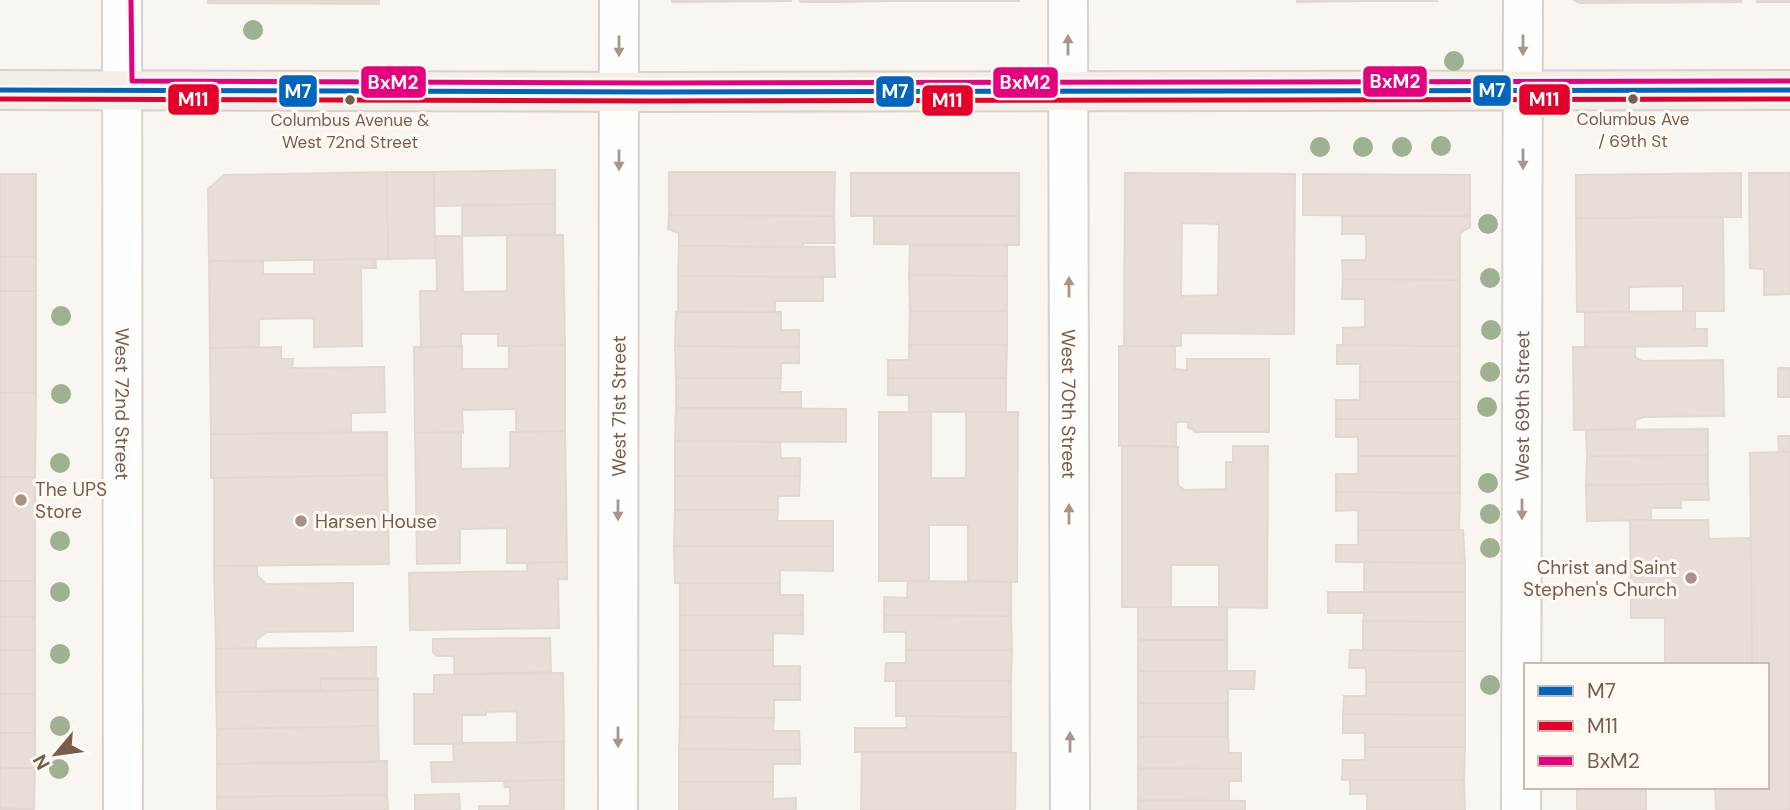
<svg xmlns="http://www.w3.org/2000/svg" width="1790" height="810" font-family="'DM Sans',sans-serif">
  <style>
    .building { fill: #e6ded7; stroke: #e2d8d2; stroke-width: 2; fill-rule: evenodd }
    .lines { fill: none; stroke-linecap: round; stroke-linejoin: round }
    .minor-casing { stroke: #d7d1cb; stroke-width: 42 }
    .secondary-casing { stroke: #d9d2cb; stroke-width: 42 }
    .primary-casing { stroke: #dad1cc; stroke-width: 42 }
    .minor { stroke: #fefefd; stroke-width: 38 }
    .secondary { stroke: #fefefd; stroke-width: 38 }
    .primary { stroke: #f3eee8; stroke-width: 38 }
    .bus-1-casing { stroke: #fffaf3; stroke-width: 10 }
    .bus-2-casing { stroke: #fffaf3; stroke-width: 10 }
    .bus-3-casing { stroke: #fffaf3; stroke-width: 10 }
    .bus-1 { stroke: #0065bd; stroke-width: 5 }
    .bus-2 { stroke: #e4002b; stroke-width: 5 }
    .bus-3 { stroke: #e5007d; stroke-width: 5 }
    .tree { fill: #9eb190 }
    .oneway { fill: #a8958b }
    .bus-dot { fill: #7a5c4d; stroke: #fffaf3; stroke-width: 2.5 }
    .poi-dot { fill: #a69286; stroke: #fffaf3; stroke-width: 2.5 }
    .labels { text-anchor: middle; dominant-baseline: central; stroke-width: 6; stroke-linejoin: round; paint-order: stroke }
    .bus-label { font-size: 17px; fill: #7a5c4d; stroke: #fffaf3 }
    .street-label { font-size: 19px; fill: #7a5c4d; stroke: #fffaf3 }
    .poi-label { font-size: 19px; fill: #7a5c4d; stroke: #fffaf3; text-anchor: start }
    .line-badge { stroke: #fffaf3; stroke-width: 2.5 }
    .badge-label { font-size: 19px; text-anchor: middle; font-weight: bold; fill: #fff }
  </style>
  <rect width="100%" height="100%" fill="#f9f5f0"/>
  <!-- building -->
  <path class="building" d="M208,0H379V4L208,3Z
    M672,0H791V1L672,2Z
    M800,0H843V2H801Z
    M843,0H887V1L843,2Z
    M887,0H931V1H887Z
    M931,0H1019V1H931Z
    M1297,0H1366V1L1297,2Z
    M1366,0H1437V1H1366Z
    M1574,0H1741V2L1579,3Z
    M1757,0H1790V2H1757Z
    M555,170V204L434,206V172Z
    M387,172H434L435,258L388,259Z
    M387,172L388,259L209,261L208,189L224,175Z
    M669,172H835L834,216L669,215Z
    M851,173H1019V216H851Z
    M1125,173L1295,174L1294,334L1181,333V346H1124ZM1182,223L1219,224L1218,295L1181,296Z
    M1741,173V217L1576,218V175Z
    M1749,173H1790V294L1764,295V269L1750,268Z
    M0,174H36V257H0Z
    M1303,174L1470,175V216L1303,215Z
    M555,204V234L462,236V205Z
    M669,215L834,216L835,243H803V247L679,246V233L668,229Z
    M874,216H1019V245L874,244Z
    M1342,216H1470V227L1460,233V280L1343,279L1342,260H1366V234H1342Z
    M1723,217L1724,311H1683V286L1629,287V312H1577L1576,218Z
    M507,235H563L565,345L498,346V334H461V346L421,347L420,291H437L436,236H462L463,292L507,291Z
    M910,245H1007V276L909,275Z
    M679,246L834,247L835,277L678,276Z
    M0,257H36V291H0Z
    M375,259L376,268H361L362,346L314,347V318L259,319V347L210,348L209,261H263V274H314V260Z
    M909,275L1007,276V311H910Z
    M678,276L823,277V301H775V312L678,311Z
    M1343,279L1460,280V346L1343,345V328L1365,327V299H1342Z
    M0,291H36V393H0Z
    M910,311H1007V345H909Z
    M1695,311V329H1707V346L1585,347V312Z
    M676,312H781V330H799V347L675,346Z
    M565,345V431L516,432V409L462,410L463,433H415L414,347L462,346V369H509V346Z
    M909,345H1007L1006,378H888V360H909Z
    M1337,345L1460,346V382H1360V364H1337Z
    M675,346L799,347V363H781V378H676Z
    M1119,346H1175V369L1187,370V359H1269V432H1194L1193,429L1188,428V422H1176V446H1119Z
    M281,347V359H293L292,368L384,367L385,412L351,413V433L211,434L210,348Z
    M1573,347H1635V357L1642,361L1723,360L1724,416L1643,417L1635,420V429L1574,430Z
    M1778,368H1790V397H1778Z
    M676,378H781L780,392H801V408H676Z
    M888,378H1006V412H909V395H888Z
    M1360,382H1460V419H1336V400H1360Z
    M0,393H36L35,477H0Z
    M676,408L846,409V442L675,441Z
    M879,412H931V478H966V412H1018L1017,582L968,581V525H929V581H879Z
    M1336,419H1460V456H1358V437H1336Z
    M1708,429V455L1587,456L1586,430Z
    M565,431L567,562L507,563V528L460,529V563L417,564L415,433L461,432V469L510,468V432Z
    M387,432V475L211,478V434Z
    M1778,436H1790V452H1779Z
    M675,441L780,442L781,458H800V476H675Z
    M1122,446L1178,447V485L1184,490L1226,489V462H1233V446H1268L1267,608L1219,607V565H1171V607H1122Z
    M1779,452H1790V810H1716L1715,787H1767V665H1752L1750,453Z
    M1708,455V484L1586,485L1587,456Z
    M1358,456H1460V493L1336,492V474H1358Z
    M387,475L389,564L214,566V478Z
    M675,476H800L799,496H778V510H675Z
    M0,477H35V581H0Z
    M1708,484L1709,500H1681V508H1651V520L1587,521L1586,485Z
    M1336,492L1460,493L1459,530H1358V510L1336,511Z
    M675,510H778L777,521H833V546H674Z
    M1630,520H1708L1709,539L1751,538L1752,665H1665V618H1631Z
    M1358,530H1463L1465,563L1336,562V545H1358Z
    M674,546H833V571L780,570V583H675Z
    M567,562V579H558L559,628L410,630L409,573L527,571V563Z
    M1364,562L1465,563V592H1364Z
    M214,566H257V575L266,584L353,583V631L267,632L256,640V648L216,649Z
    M0,581H35V617H0Z
    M908,581L1011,582V616L884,615V597L907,598Z
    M680,583H780V595H803V615H680Z
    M1328,592H1465V622L1363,621L1364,613H1328Z
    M1138,607H1227V640H1138Z
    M680,615H803V634L773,633V650H680Z
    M884,615L1011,616L1012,650H906V632H884Z
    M0,617H35V650H0Z
    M1363,621L1465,622V651L1363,650Z
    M550,638L551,672L454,674V656H437L433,652V639Z
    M1138,640H1227V671H1138Z
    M376,647V679L321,678V691L216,692V649Z
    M0,650H35V694H0Z
    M680,650H773V666H800V684H680Z
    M906,650H1012L1011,681H885L886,663H906Z
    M1350,650L1465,651V682H1366V668H1349Z
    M1138,671H1255L1254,689H1228V703H1138Z
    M563,673L564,742L517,743V711L486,712V715H462V744H414V694H434V675Z
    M378,678V690L321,691V679Z
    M896,681H1011V717L896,716Z
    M1366,682H1465V715L1343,714L1344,696H1366Z
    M680,684H800V700H774V718L680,717Z
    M378,690V726L217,729L216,692Z
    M0,694H35V733H0Z
    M1138,703H1228V737H1138Z
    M1343,714L1465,715V747H1365V733H1343Z
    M906,716L1011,717V752H855V728H907Z
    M680,717L774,718L773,731H799L800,750L679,749Z
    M378,726L379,762L217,764V729Z
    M0,733H35V768H0Z
    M1138,737H1228L1229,753H1241V769L1138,768Z
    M564,742V780L432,782L431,762H454L453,743Z
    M1365,747H1465L1464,780H1342L1343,760H1365Z
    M679,749L800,750V764H773V782H679Z
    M862,752L1016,753L1015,810H861Z
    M387,761V795L217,797V764Z
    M0,768H35L34,809L0,808Z
    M1138,768L1241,769V781H1229V801L1138,800Z
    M564,780V810H479V806H510V787H505L504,781Z
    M1350,780H1464L1465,810H1367V794H1350Z
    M679,782H773V799L796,798V810H679Z
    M1577,787H1646V810H1577Z
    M459,794L460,810H415V795Z
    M387,795L388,810H217V797Z
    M1138,800L1245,801V810H1138Z
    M0,808L34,809V810H0Z"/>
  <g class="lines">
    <defs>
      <g id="minor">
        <path id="s1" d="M1068,0L1070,810"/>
        <path id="s2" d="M618,810L619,0"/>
        <path id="s3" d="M1521,810L1523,0"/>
      </g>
      <g id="secondary">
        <path id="s4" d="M122,0L123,810"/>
      </g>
      <path id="primary" d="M0,90L654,92L1790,90"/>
    </defs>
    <!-- minor casing -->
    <use href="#minor" class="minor-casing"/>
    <!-- secondary casing -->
    <use href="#secondary" class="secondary-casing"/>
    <!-- primary casing -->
    <use href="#primary" class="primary-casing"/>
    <!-- minor -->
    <use href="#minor" class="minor"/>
    <!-- secondary -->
    <use href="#secondary" class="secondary"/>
    <!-- primary -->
    <use href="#primary" class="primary"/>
    <defs>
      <path id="bus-1" d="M0,90L654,92L1790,90"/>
      <path id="bus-2" d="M0,99L654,101L1790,99"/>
      <path id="bus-3" d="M131,0L132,81L654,83L1790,81"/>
    </defs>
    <!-- bus-1 casing -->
    <use href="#bus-1" class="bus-1-casing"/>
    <!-- bus-2 casing -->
    <use href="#bus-2" class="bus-2-casing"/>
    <!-- bus-3 casing -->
    <use href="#bus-3" class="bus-3-casing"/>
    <!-- bus-1 -->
    <use href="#bus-1" class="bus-1"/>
    <!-- bus-2 -->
    <use href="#bus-2" class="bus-2"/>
    <!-- bus-3 -->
    <use href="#bus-3" class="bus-3"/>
  </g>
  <!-- trees -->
  <g class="tree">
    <circle cx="253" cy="30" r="10"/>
    <circle cx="1454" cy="61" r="10"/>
    <circle cx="1441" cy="146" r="10"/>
    <circle cx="1320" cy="147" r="10"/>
    <circle cx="1363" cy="147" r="10"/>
    <circle cx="1402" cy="147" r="10"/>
    <circle cx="1488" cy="224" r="10"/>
    <circle cx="1490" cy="278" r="10"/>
    <circle cx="61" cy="316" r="10"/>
    <circle cx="1491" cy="330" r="10"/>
    <circle cx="1490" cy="372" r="10"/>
    <circle cx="61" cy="394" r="10"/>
    <circle cx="1487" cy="407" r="10"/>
    <circle cx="60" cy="463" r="10"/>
    <circle cx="1488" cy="483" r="10"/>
    <circle cx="1490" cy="514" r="10"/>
    <circle cx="60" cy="541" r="10"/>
    <circle cx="1490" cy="548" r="10"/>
    <circle cx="60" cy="592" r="10"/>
    <circle cx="60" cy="654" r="10"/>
    <circle cx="1490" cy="685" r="10"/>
    <circle cx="60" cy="726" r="10"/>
    <circle cx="59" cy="769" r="10"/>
  </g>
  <!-- one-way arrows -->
  <defs><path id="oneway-solid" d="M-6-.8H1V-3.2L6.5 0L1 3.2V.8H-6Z" transform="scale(1.75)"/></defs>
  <g class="oneway">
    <use href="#oneway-solid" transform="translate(1068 45) rotate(-90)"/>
    <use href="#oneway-solid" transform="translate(1523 45) rotate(90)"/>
    <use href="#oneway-solid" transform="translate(619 46) rotate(90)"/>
    <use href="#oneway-solid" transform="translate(1523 159) rotate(90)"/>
    <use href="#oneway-solid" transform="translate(619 160) rotate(90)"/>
    <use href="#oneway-solid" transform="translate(1069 287) rotate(-90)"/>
    <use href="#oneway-solid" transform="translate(1522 509) rotate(90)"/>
    <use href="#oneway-solid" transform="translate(618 510) rotate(90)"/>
    <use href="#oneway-solid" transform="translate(1069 514) rotate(-90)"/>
    <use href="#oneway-solid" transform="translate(618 737) rotate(90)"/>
    <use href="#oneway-solid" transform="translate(1070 742) rotate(-90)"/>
  </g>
  <!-- markers -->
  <g class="bus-dot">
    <circle cx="1633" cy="99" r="6"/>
    <circle cx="350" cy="100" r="6"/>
  </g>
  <g class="poi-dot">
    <circle cx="21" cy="500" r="7"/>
    <circle cx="301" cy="521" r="7"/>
    <circle cx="1691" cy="578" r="7"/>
  </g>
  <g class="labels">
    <!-- bus labels -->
    <g class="bus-label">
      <text x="1633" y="119">Columbus Ave<tspan x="1633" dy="22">/ 69th St</tspan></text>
      <text x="350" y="120">Columbus Avenue &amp;<tspan x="350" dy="22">West 72nd Street</tspan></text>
    </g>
    <!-- street labels -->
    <g class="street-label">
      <text stroke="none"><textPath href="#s4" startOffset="404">West 72nd Street</textPath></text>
      <text stroke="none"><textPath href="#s2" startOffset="404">West 71st Street</textPath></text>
      <text stroke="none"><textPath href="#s1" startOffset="404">West 70th Street</textPath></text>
      <text stroke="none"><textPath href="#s3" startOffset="404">West 69th Street</textPath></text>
    </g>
    <!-- poi labels -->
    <g class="poi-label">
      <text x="35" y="489">The UPS<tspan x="35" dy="22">Store</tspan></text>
      <text x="315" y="521">Harsen House</text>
      <text x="1677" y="567" text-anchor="end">Christ and Saint<tspan x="1677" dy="22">Stephen's Church</tspan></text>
    </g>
  </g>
  <g class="line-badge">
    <rect x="1362" y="65" width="66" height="33" rx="7" fill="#e5007d"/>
    <rect x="360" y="65" width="67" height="34" rx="7" fill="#e5007d"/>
    <rect x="992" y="66" width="67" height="33" rx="7" fill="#e5007d"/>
    <rect x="1472" y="74" width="40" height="33" rx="7" fill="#0065bd"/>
    <rect x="278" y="74" width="40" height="34" rx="7" fill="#0065bd"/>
    <rect x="875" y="75" width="40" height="33" rx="7" fill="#0065bd"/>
    <rect x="1518" y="83" width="53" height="33" rx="7" fill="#e4002b"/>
    <rect x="167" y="83" width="53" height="33" rx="7" fill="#e4002b"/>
    <rect x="921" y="84" width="53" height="33" rx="7" fill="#e4002b"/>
  </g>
  <g class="badge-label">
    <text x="1395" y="88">BxM2</text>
    <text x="393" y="89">BxM2</text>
    <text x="1025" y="89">BxM2</text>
    <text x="1492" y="97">M7</text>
    <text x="298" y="98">M7</text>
    <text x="895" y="98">M7</text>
    <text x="1544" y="106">M11</text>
    <text x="193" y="106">M11</text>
    <text x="947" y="107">M11</text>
  </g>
  <!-- legend -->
  <rect x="1524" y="663" width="245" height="126" fill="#fffaf3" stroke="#cabbb1" stroke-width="2"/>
  <rect x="1538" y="686" width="35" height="10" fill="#0065bd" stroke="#cabbb1" stroke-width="2"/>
  <text x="1587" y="698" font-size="21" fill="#7a5c4d">M7</text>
  <rect x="1538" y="721" width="35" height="10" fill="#e4002b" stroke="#cabbb1" stroke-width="2"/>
  <text x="1587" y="733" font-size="21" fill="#7a5c4d">M11</text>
  <rect x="1538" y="756" width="35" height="10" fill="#e5007d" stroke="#cabbb1" stroke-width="2"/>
  <text x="1587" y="768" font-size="21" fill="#7a5c4d">BxM2</text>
  <!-- north arrow -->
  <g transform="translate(56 754) rotate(241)" stroke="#fffaf3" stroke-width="5" paint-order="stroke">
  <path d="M0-5L12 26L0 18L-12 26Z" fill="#7a5c4d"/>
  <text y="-10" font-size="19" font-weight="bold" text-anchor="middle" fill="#7a5c4d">N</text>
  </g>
</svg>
